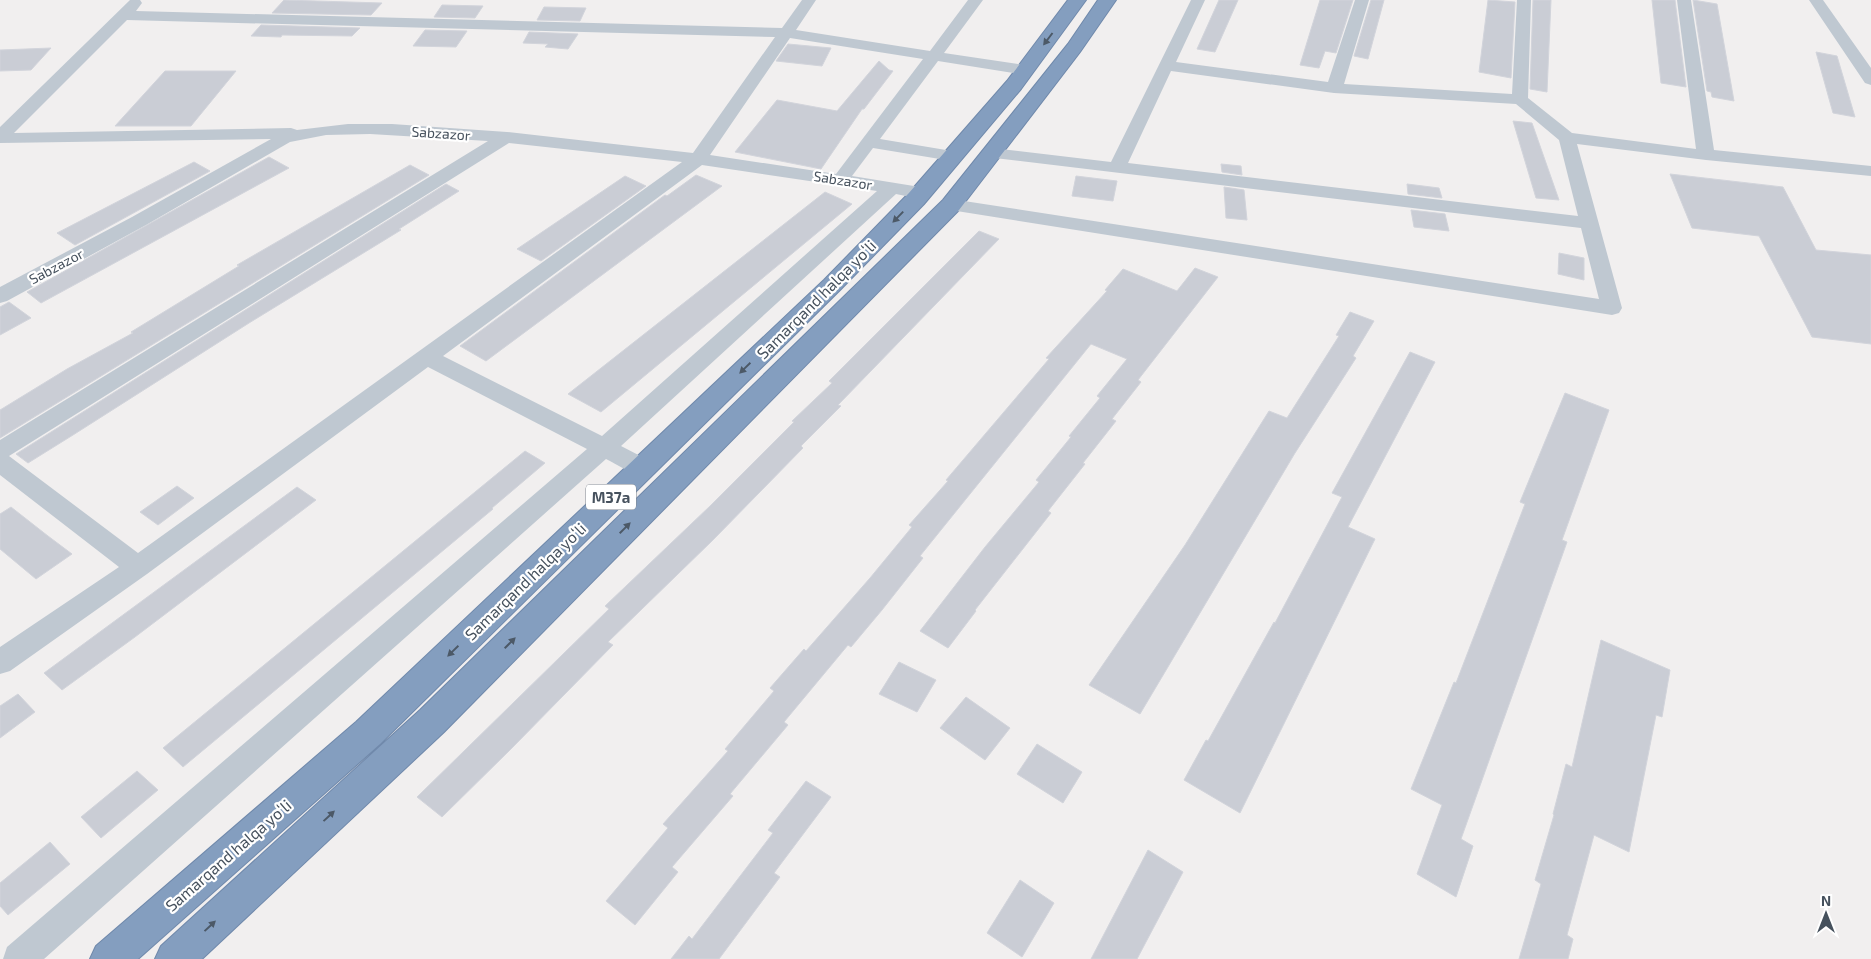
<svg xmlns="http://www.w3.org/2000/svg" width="1871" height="959" font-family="'Exo 2',sans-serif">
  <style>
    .building { fill: #cacdd5; stroke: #d2d4db }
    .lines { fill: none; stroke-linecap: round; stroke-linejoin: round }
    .highway-casing { stroke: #7089ab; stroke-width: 2 }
    .street { fill: #bfc8d1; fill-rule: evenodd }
    .highway { fill: #849ebf; fill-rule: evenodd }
    .oneway { fill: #4c5967 }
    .labels { text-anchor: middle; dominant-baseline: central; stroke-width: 4.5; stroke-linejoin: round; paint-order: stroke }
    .far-street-label { font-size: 14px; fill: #46515d; stroke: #fff }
    .shield { fill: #fff; stroke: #7e858e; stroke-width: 1 }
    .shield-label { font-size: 15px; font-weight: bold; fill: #46515d }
    .street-label { font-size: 16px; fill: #46515d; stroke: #fff }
  </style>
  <rect width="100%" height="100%" fill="#f1efef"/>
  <!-- building -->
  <path class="building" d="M284,0L382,3L371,15L272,13Z
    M1219,0H1238L1215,52L1197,49Z
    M1320,0H1353L1336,53L1325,51L1319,68L1300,65Z
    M1371,0H1384L1368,59L1354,56Z
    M1488,0L1515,2L1511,78L1479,72Z
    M1533,0H1551L1547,92L1530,89Z
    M1652,0H1675L1686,87L1661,83Z
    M1693,0L1717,4L1734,101L1712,97L1711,92L1707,91Z
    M442,5L483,6L475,18L434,17Z
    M544,7L586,8L580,21L537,20Z
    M261,25L360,28L352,36L282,35L281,37L251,36Z
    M425,30L467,31L456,47L413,46Z
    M529,32L578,34L568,49L545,47L548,44L523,43Z
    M788,44L831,48L822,66L776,61Z
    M51,48L31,70L0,71V50Z
    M1816,52L1837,56L1855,117L1833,113Z
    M879,61L889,70L893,71L864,109H862L821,169L735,152L777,100L837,111Z
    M165,71H236L191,126H115Z
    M1513,121L1532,123L1559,200L1536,198Z
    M269,157L289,168L41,303L27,292Z
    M194,162L210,171L75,245L57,233Z
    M1221,164L1241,166L1242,175L1222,172Z
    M410,165L429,175L0,438V410L67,369L133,333L131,332L239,266L237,265Z
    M1670,174L1783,187L1816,250L1871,255V344L1812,337L1759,236L1692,228Z
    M696,175L722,186L486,361L460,346L665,195L667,196Z
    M625,176L646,186L541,261L517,249Z
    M1076,176L1117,181L1113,201L1072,196Z
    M446,184L459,191L399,229L401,230L249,323L73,435L28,463L16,454Z
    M1407,184L1439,188L1442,198L1408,194Z
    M1224,187L1244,190L1247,220L1226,218Z
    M825,192L852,204L601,412L568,394Z
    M1411,210L1445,214L1449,231L1414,227Z
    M979,231L999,239L838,405L841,406L801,446L803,448L713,540L608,642L613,645L510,750L442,817L417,797L609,609L605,606L710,506L794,422L792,421L832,383L829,381Z
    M1559,253L1584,258V280L1558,274Z
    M1195,268L1218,277L1138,380L1141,382L1112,419L1116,421L1083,463L1085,464L1048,511L1051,513L975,610L976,611L948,648L920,631L985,547L1039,482L1036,480L1071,437L1069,436L1100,398L1097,396L1127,359L1091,344L920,556L923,558L882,610L851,647L848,645L784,722L788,725L730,794L733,796L672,867L678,872L635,925L606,901L668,828L663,824L728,751L725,749L774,691L770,688L804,649L806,651L870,578L912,527L909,525L948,481L946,480L1049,359L1046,358L1107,291L1105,290L1123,269L1177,291Z
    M9,302L31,318L0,335V307Z
    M1350,312L1374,321L1353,356L1356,358L1295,453L1140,714L1089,685L1185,545L1269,411L1287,418L1339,336L1336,335Z
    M1410,352L1435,362L1348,527L1375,539L1240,813L1184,780L1206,740L1208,741L1274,622L1275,623L1342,497L1332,493Z
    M1565,393L1609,410L1562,540L1567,542L1461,839L1473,846L1456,897L1417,874L1442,805L1411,789L1454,682L1456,683L1525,504L1520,502Z
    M525,451L545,463L492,508L493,509L183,767L163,748Z
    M177,486L194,498L158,525L140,512Z
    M297,487L316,500L135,637L62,690L44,673Z
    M11,507L48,536L72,554L36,579L0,549V514Z
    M1601,640L1670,670L1662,717L1656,715L1629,852L1594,835L1567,935L1573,939L1568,959H1519L1541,884L1535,880L1554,815L1553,814L1566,764L1572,767Z
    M899,662L936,680L917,712L879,694Z
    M18,694L35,712L0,738V706Z
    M966,697L1010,728L985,760L940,728Z
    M1037,744L1082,772L1063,803L1017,774Z
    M137,771L158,790L101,838L81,817Z
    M806,781L831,797L774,873L780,877L719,959H671L689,936L692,939L773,833L768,830Z
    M50,842L70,864L8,915L0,906V883Z
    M1148,850L1183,872L1137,959H1091Z
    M1020,880L1054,903L1022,957L987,933Z"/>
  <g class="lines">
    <defs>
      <path id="highway" d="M1068,0H1086L1021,89L924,204L840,290L380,744L138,959H90L96,946L356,722L824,280L908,194L1007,81Z
        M1098,0H1116L1080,52L959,210L444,732L202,959H155L161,946L420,710L943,200L1068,44Z"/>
    </defs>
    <!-- highway casing -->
    <use href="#highway" class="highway-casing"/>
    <!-- street -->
    <path class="street" d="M130,0H140L142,3L136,11L782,28L802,0H816L796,30L930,51L968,0H983L944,53L1025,65L1031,67L1033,70L1031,73L1025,75L938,61L880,139L958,152L961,156L958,160L952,161L873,148L852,176L920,187L926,189L929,193L926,197L920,199L896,194L621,446L650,461L654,467L650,473C635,478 620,466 606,459L44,959H3L7,947L587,449L428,367L147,574L10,671L0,674V647L119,567L0,475V440L488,141L370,134L326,135L290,142L146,225L7,301L0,303V287L132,217L271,139L0,143V127ZM127,20L775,37L693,153L507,132L392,124H348L297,130L291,128L14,133ZM790,38L923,59L836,174L710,155ZM509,143L682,162L138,553L9,456ZM702,165L877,191L602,436L443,356Z
      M1191,0H1205L1176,62L1328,82L1355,0H1369L1344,84L1512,94L1517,0H1531L1528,98L1572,133L1696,149L1677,0H1691L1714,150L1871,166V176L1706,160L1577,144L1622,308L1619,313L1612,315L944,209L942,205L944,201L951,199L1599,299L1581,228L986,157L983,153L986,149L992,148L1111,162ZM1171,71L1334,93L1516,104L1559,140L1578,216L1128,163Z
      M1809,0H1823L1871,68V85L1865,83Z"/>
    <!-- highway -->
    <use href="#highway" class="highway"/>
  </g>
  <!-- one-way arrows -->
  <defs><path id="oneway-solid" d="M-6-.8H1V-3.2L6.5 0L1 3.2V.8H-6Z" transform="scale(1.25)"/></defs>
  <g class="oneway">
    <use href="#oneway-solid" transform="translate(1048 39) rotate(127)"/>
    <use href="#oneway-solid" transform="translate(898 217) rotate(134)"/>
    <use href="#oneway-solid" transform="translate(745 368) rotate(136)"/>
    <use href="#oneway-solid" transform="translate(625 528) rotate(-45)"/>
    <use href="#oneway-solid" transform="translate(510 643) rotate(-45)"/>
    <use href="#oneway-solid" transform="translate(453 651) rotate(136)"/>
    <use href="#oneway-solid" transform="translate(329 816) rotate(-43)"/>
    <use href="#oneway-solid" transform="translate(210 926) rotate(-43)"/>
  </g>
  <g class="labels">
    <!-- far-street labels -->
    <g class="far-street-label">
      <text transform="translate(441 133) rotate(4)">Sabzazor</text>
      <text transform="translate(843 180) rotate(9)">Sabzazor</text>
      <text transform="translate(56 266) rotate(-28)">Sabzazor</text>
    </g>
    <!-- shield labels -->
    <rect class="shield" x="586" y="484.5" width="50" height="25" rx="4"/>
    <g class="shield-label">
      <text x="611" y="497">M37a</text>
    </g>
    <!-- street labels -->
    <g class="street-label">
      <text transform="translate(816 299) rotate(-45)">Samarqand halqa yoʻli</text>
      <text transform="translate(525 581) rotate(-44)">Samarqand halqa yoʻli</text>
      <text transform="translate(228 855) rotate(-41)">Samarqand halqa yoʻli</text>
    </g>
  </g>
  <!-- north arrow -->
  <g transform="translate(1826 914)" stroke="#ffffff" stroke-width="4" paint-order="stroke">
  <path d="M0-4L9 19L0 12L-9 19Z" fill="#46515d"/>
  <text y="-8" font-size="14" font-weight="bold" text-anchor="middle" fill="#46515d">N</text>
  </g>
</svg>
